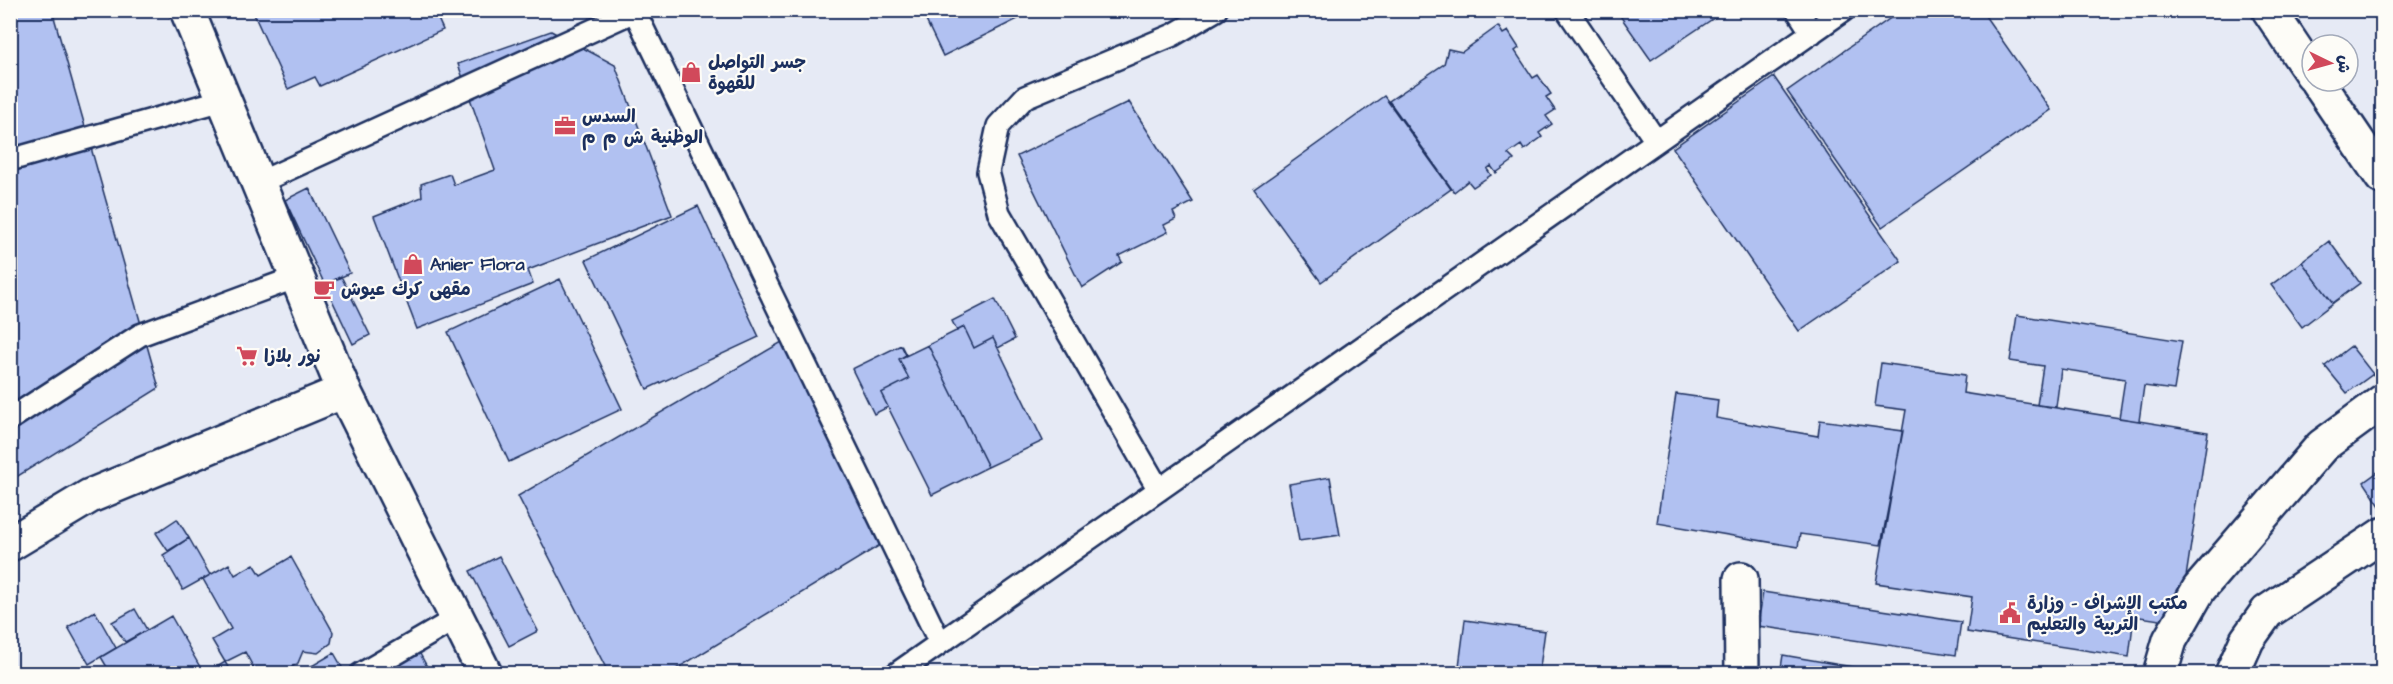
<svg xmlns="http://www.w3.org/2000/svg" width="2393" height="684" font-family="'Architects Daughter','Playpen Sans Arabic',sans-serif">
  <style>
    .building { fill: #b1c1f1; stroke: #1b2f5e; stroke-width: 1.5 }
    .lines { fill: none; stroke-linecap: round; stroke-linejoin: round }
    .service-casing { stroke: #1b2f5e; stroke-width: 26 }
    .minor-casing { stroke: #1b2f5e; stroke-width: 38 }
    .tertiary-casing { stroke: #1b2f5e; stroke-width: 38 }
    .service { stroke: #fdfcf7; stroke-width: 21 }
    .minor { stroke: #fdfcf7; stroke-width: 33 }
    .tertiary { stroke: #fdfcf7; stroke-width: 33 }
    .labels { text-anchor: middle; dominant-baseline: central; stroke-width: 4.5; stroke-linejoin: round; paint-order: stroke }
    .poi-label { font-size: 18px; font-weight: bold; fill: #1b2f5e; stroke: #fdfcf7; text-anchor: start }
  </style>
  <rect width="100%" height="100%" fill="#e6eaf5"/>
  <filter id="ink" filterUnits="userSpaceOnUse"><feTurbulence type="fractalNoise" baseFrequency=".0167" numOctaves="2"/><feDisplacementMap in="SourceGraphic" scale="12" xChannelSelector="R" yChannelSelector="G"/><feConvolveMatrix kernelMatrix="1 2 1 2 8 2 1 2 1" color-interpolation-filters="sRGB"/></filter>
  <g filter="url(#ink)">
    <!-- building -->
    <path class="building" d="M10,10H52L159,388L10,481Z
      M252,10H434L443,30L320,86L315,77L288,89Z
      M921,10H1031L1032,12L943,56Z
      M1616,10H1726L1651,60Z
      M1902,10H1981L2051,110L1882,227L1787,91Z
      M1498,26L1503,34L1508,31L1519,48L1515,51L1533,78L1538,75L1551,94L1546,97L1555,110L1546,116L1552,124L1539,133L1542,137L1524,150L1521,145L1508,154L1514,160L1496,173L1491,166L1487,169L1491,175L1473,187L1468,181L1454,192L1389,101L1444,64L1448,49L1462,52Z
      M551,31L615,65L672,215L528,270L533,284L417,329L374,216L422,197L421,184L450,174L454,185L495,170L458,64Z
      M1774,77L1901,261L1799,331L1673,148Z
      M1384,96L1451,189L1321,282L1254,189Z
      M1129,102L1193,202L1173,212L1176,219L1164,225L1168,232L1119,256L1122,262L1082,288L1017,156Z
      M309,188L350,273L325,285L285,200Z
      M698,206L759,337L647,389L586,260Z
      M2329,241L2360,283L2333,303L2302,262Z
      M2302,262L2333,303L2302,327L2271,285Z
      M341,276L370,335L353,344L325,285Z
      M560,279L622,409L509,462L448,332Z
      M995,299L1015,339L998,348L993,338L974,348L964,327L957,331L952,321Z
      M2017,315L2182,341L2174,390L2144,386L2139,421L2119,418L2125,379L2061,369L2056,407L2037,405L2043,366L2010,361Z
      M964,327L974,348L993,338L1043,441L988,467L928,345Z
      M787,339L882,544L668,674H609L518,496Z
      M901,345L906,355L899,359L909,379L881,393L888,407L874,414L852,369Z
      M928,345L988,467L932,495L881,393L909,379L899,359Z
      M2351,346L2373,374L2347,393L2325,366Z
      M1881,363L1965,375L1963,393L2208,432L2179,623L2134,616L2129,657L1967,632L1972,597L1876,583L1906,410L1875,406Z
      M1676,394L1718,400L1716,418L1818,436L1820,420L1903,431L1881,545L1800,534L1798,547L1657,523Z
      M2382,469V509L2364,482Z
      M1330,477L1340,535L1299,541L1289,484Z
      M177,519L189,538L168,551L156,533Z
      M189,538L210,575L183,590L163,555Z
      M499,556L538,631L509,646L470,571Z
      M291,557L333,632L331,643L318,653L303,651L298,663L286,671L269,669L257,674L245,652L225,662L212,640L231,629L203,579L229,564L235,575L254,564L261,575Z
      M1763,592L1961,622L1956,655L1758,626Z
      M135,609L147,630L125,642L112,622Z
      M95,611L116,648L89,664L68,627Z
      M171,616L204,674H111L101,657Z
      M1465,620L1545,631L1539,674H1458Z
      M419,652L431,674H383Z
      M334,653L342,667L331,674H298Z
      M1783,655L1893,674H1780Z
      M225,662L232,674H206Z"/>
    <g class="lines">
      <defs>
        <path id="service" d="M1567,10L1656,141
          M1797,10L1812,33
          M635,12L940,643
          M10,160L223,100
          M258,183L637,10
          M10,419L140,335L297,277
          M1159,490L999,213L988,172L998,126L1025,97L1173,35L1216,10
          M361,674L457,618
          M896,674L1844,10"/>
        <path id="minor" d="M187,10L344,391L485,674
          M10,544L90,496L344,391
          M1741,579L1742,674
          M2160,674L2170,640L2199,589L2322,446L2382,402
          M2232,674L2247,640L2267,612L2382,535"/>
        <path id="tertiary" d="M2269,10L2312,74
          M2317,81L2382,177"/>
      </defs>
      <!-- service casing -->
      <use href="#service" class="service-casing"/>
      <!-- minor casing -->
      <use href="#minor" class="minor-casing"/>
      <!-- tertiary casing -->
      <use href="#tertiary" class="tertiary-casing"/>
      <!-- service -->
      <use href="#service" class="service"/>
      <!-- minor -->
      <use href="#minor" class="minor"/>
      <!-- tertiary -->
      <use href="#tertiary" class="tertiary"/>
    </g>
  </g>
  <!-- icons -->
  <defs>
    <symbol id="shop-bare" viewBox="-9 -9 18 18"><path d="M-5-2.5h2.3a2.7 3.5 0 0 1 5.4 0H5L5.5 6h-11ZM-1.5-2.5h3a1.5 2.3 0 0 0-3 0Z" fill="#d1495b" stroke="#fdfcf7" stroke-width="2.5" paint-order="stroke"/></symbol>
    <symbol id="office-bare" viewBox="-9 -9 18 18"><path d="M-6-3h4V-5.5h4V-3h4V5H-6ZM-1-4.5V-3h2v-1.5ZM-6 0V1H6V0Z" fill="#d1495b" stroke="#fdfcf7" stroke-width="2.5" paint-order="stroke"/></symbol>
    <symbol id="cafe-bare" viewBox="-9 -9 18 18"><path d="M-5.5-4.5H6V0H3Q3 3.5 0 3.5H-2.5Q-5.5 3.5-5.5 0ZM3-3.2v2h1.7v-2ZM-6 4.5H4V6H-6Z" fill="#d1495b" stroke="#fdfcf7" stroke-width="2.5" paint-order="stroke"/></symbol>
    <symbol id="supermarket-bare" viewBox="-9 -9 18 18"><path d="M-6-5.5h2.5l.6 2H6L4.5 2H-2.5L-4.4-4H-6ZM-1.5 3.2a1.3 1.3 0 1 0 .1 0ZM3 3.2a1.3 1.3 0 1 0 .1 0Z" fill="#d1495b" stroke="#fdfcf7" stroke-width="2.5" paint-order="stroke"/></symbol>
    <symbol id="civic-bare" viewBox="-9 -9 18 18"><path d="M-.6-6.5H3V-4.5H.6V-3L4-1V1h2V6H-6V1h2V-1L-.6-3ZM-1.2 2.5V6h2.4V2.5Z" fill="#d1495b" stroke="#fdfcf7" stroke-width="2.5" paint-order="stroke"/></symbol>
  </defs>
  <g fill-rule="evenodd">
    <use href="#shop-bare" x="676" y="57" width="30" height="30"/>
    <use href="#office-bare" x="550" y="111" width="30" height="30"/>
    <use href="#shop-bare" x="398" y="249" width="30" height="30"/>
    <use href="#cafe-bare" x="309" y="274" width="30" height="30"/>
    <use href="#supermarket-bare" x="232" y="341" width="30" height="30"/>
    <use href="#civic-bare" x="1995" y="598" width="30" height="30"/>
  </g>
  <g class="labels">
    <!-- poi labels -->
    <g class="poi-label">
      <text x="708" y="62">جسر التواصل<tspan x="708" dy="21">للقهوة</tspan></text>
      <text x="582" y="116">السدس<tspan x="582" dy="21">الوطنیة ش م م</tspan></text>
      <text x="430" y="264">Anier Flora</text>
      <text x="341" y="289">مقهى كرك عيوش</text>
      <text x="264" y="356">نور بلازا</text>
      <text x="2027" y="603">مكتب الإشراف - وزارة<tspan x="2027" dy="21">التربية والتعليم</tspan></text>
    </g>
  </g>
  <!-- margin -->
  <rect width="2393" height="684" fill="none" stroke="#fdfcf7" stroke-width="36"/>
  <rect x="18" y="18" width="2357" height="648" fill="none" stroke="#1b2f5e" stroke-width="2" filter="url(#ink)"/>
  <!-- north arrow -->
  <g transform="translate(2330 63) rotate(95)"><circle r="28" fill="#fdfcf7" stroke="#a3aaba" stroke-width="1.5"/>
  <path d="M0-4.5L10 22L0 15L-10 22Z" fill="#d1495b"/>
  <text y="-9" font-size="16" font-weight="bold" text-anchor="middle" fill="#1b2f5e">ش</text>
  </g>
</svg>
